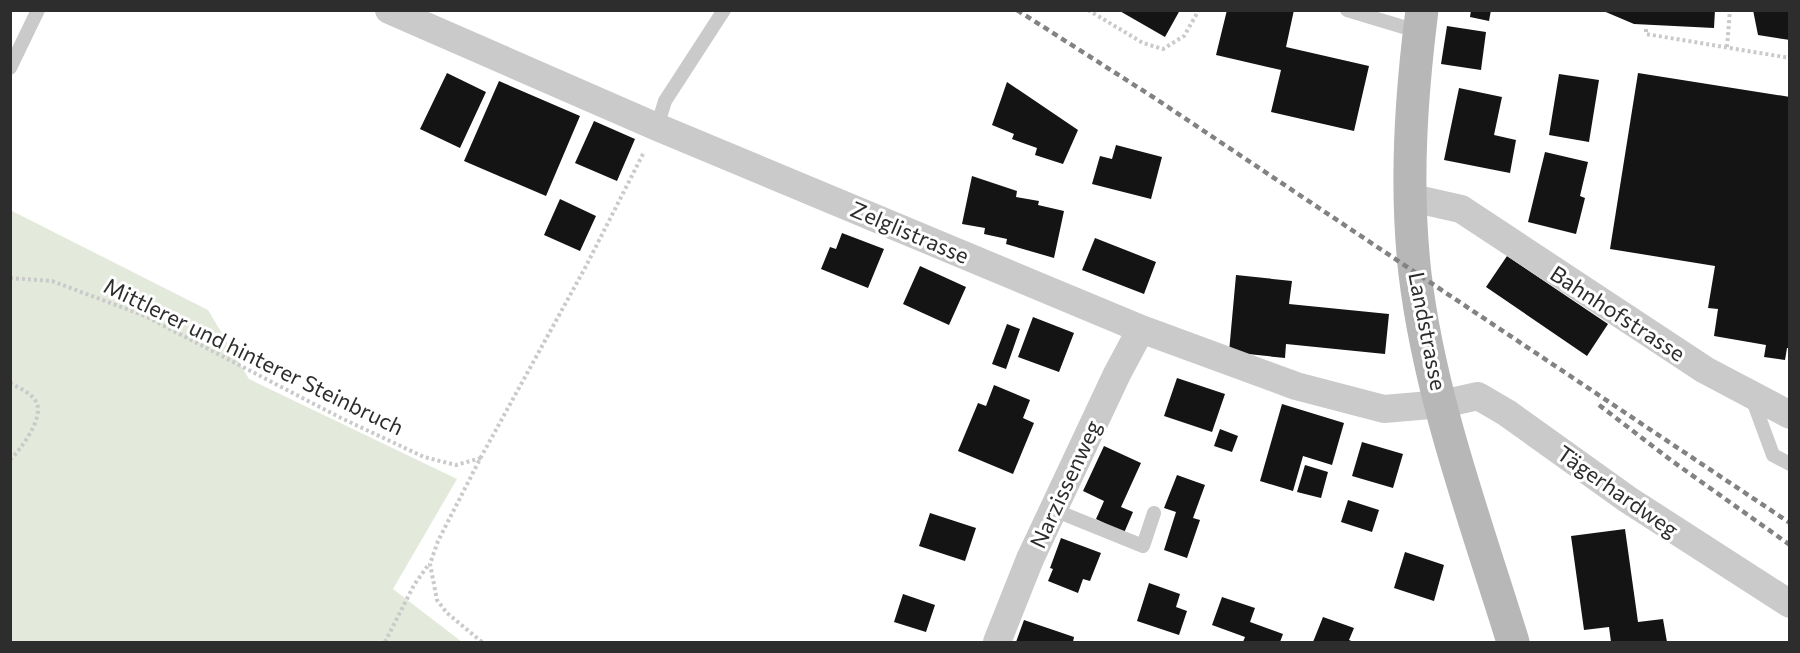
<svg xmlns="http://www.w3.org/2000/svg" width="1800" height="653" font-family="Commissioner,sans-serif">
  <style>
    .green { fill: #e3e9db }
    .building { fill: #141414 }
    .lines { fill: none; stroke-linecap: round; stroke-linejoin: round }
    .path { stroke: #cacaca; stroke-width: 4; stroke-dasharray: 3 3; stroke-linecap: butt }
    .service { stroke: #cacaca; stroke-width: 14 }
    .minor { stroke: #cacaca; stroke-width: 28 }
    .secondary { stroke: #b7b7b7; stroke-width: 33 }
    .rail { stroke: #828282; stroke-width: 4.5; stroke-dasharray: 6 4.5; stroke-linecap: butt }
    .labels { text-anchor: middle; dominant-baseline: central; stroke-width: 6; stroke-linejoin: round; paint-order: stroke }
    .street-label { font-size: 22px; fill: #2d2d2d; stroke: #fff }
  </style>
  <rect width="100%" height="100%" fill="#fff"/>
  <!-- green -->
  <path class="green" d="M10,210L208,310L249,379L457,479L393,589L462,642H11Z"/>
  <!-- building -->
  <path class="building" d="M1118,10H1180L1165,37Z
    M1227,10H1294L1286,47L1369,66L1354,131L1271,112L1281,70L1216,55Z
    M1471,10H1491L1489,21L1470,17Z
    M1601,10H1715L1714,28L1634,24Z
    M1753,10H1790V40L1758,35Z
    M1447,26L1486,32L1481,70L1441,64Z
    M447,73L486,92L460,148L420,129Z
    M1638,73L1790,97V348H1787L1785,360L1764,357L1766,345L1714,336L1718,309L1708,308L1715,266L1610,249Z
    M1559,74L1599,80L1589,142L1549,135Z
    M499,81L580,116L546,196L464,161Z
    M1007,82L1078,130L1063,164L1035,155L1037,148L1012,139L1014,134L992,125Z
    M1459,88L1502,97L1494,135L1516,140L1510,173L1444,160Z
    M594,121L635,139L617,181L575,163Z
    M1116,145L1162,157L1151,199L1092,184L1100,156L1112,159Z
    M1545,152L1588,162L1580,196L1585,198L1576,234L1528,222Z
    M972,176L1017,191L1016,197L1039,201L1038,205L1064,211L1054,258L1006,244L1007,239L984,234L985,228L962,224Z
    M560,199L596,216L580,251L544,235Z
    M842,233L884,249L868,288L821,269L830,247L836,249Z
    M1095,238L1156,262L1144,294L1082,270Z
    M1507,256L1608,324L1587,356L1486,287Z
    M920,266L966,287L949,325L903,304Z
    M1236,275L1292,281L1289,304L1389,314L1385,354L1286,344L1285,358L1229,352Z
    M1033,317L1074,333L1059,372L1018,357Z
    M1007,324L1020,329L1006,369L992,364Z
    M1177,378L1225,394L1212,432L1164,416Z
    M994,385L1030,400L1023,418L1034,423L1013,474L958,451L978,403L986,406Z
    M1282,404L1344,423L1332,465L1303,456L1293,491L1260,481Z
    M1220,429L1238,436L1232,452L1214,446Z
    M1362,442L1403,454L1393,488L1352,476Z
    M1104,446L1141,463L1121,507L1133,512L1124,533L1096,519L1104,501L1083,491Z
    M1305,465L1328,472L1321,498L1297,492Z
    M1177,475L1205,485L1193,518L1200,520L1187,558L1164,550L1176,512L1164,508Z
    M1348,500L1379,510L1372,532L1341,522Z
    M930,513L976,528L965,561L919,546Z
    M1625,529L1638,622L1663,619L1667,642H1611L1609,627L1584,630L1571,536Z
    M1061,538L1101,553L1090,581L1083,579L1078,593L1048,581L1053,569L1050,568Z
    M1405,552L1444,565L1434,601L1394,588Z
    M1149,583L1180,594L1176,607L1187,611L1179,635L1137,621Z
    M903,594L935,605L926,632L894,622Z
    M1222,597L1255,608L1250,622L1283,634L1280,642H1243L1245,637L1212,625Z
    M1323,617L1354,628L1349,640L1354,642H1313Z
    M1024,620L1074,637L1073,642H1016Z"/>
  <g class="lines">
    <!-- path -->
    <path class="path" d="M1088,10L1143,43L1163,49L1184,36L1199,10
      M1646,29V34L1790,58
      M1727,47L1730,10
      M10,278L52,281L145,316L339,417L424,457L456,465L481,458
      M10,383C19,388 34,394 37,404C43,419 21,449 10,460
      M385,642L414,585L429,564
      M482,642L447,613L437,600L430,564L438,541L481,457L585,268L644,152"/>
    <!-- service -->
    <path class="service" d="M1347,10L1420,32
      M10,68L38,10
      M657,127L665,101L724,10
      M1752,398L1773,455L1790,464
      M1054,510L1143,546L1154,513"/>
    <!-- minor -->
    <path class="minor" d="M389,10L657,127L1141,329L1296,386L1384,409L1442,404L1478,396L1507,413L1627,499L1790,604
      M1412,198L1461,209L1705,370L1790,415
      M997,642L1030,559L1117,374L1141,329"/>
    <!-- secondary -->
    <path class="secondary" d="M1422,10C1411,97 1405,186 1415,274C1430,399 1476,522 1513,642"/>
    <!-- rail -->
    <path class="rail" d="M1017,10L1153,97L1790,523
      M1599,405L1672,461L1790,545"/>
  </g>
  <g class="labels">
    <!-- street labels -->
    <g class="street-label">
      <text transform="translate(910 232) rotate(23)">Zelglistrasse</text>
      <text transform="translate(1618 313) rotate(33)">Bahnhofstrasse</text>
      <text transform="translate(1428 331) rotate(79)">Landstrasse</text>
      <text transform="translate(254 356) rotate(26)">Mittlerer und hinterer Steinbruch</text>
      <text transform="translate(1065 484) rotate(-65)">Narzissenweg</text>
      <text transform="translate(1618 491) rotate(35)">Tägerhardweg</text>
    </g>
  </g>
  <!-- border -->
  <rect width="1800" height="653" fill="none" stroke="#2d2d2d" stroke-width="24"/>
</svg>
